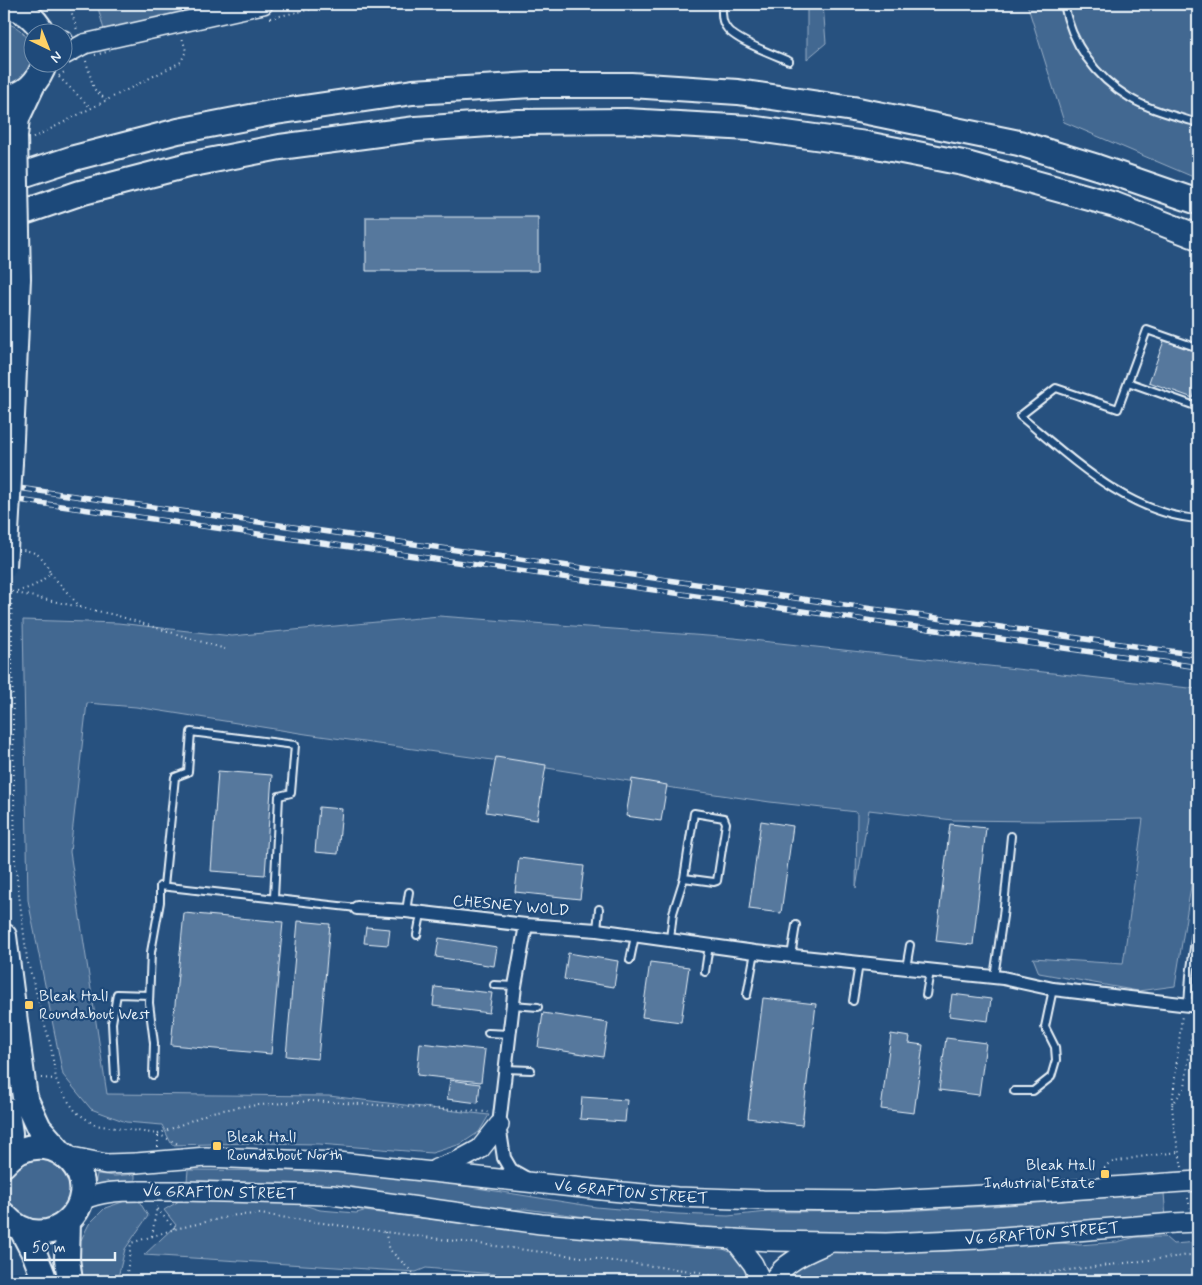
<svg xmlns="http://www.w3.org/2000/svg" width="1202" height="1285" font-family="Mynerve,sans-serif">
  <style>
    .green { fill: #436891; stroke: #96acc4 }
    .building { fill: #57789d; stroke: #e8f1f8 }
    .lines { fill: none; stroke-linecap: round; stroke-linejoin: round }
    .lane-casing { stroke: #e8f1f8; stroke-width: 10 }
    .street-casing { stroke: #e8f1f8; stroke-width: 16 }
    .secondary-casing { stroke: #e8f1f8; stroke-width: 22 }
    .highway-casing { stroke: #e8f1f8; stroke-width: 28 }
    .path { stroke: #e8f1f8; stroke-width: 2; stroke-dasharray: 1 4; stroke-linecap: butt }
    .lane { stroke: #1f4a7a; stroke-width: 6 }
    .street { stroke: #1f4a7a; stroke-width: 12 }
    .secondary { stroke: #1f4a7a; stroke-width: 19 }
    .highway { stroke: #1f4a7a; stroke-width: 24 }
    .rail-casing { stroke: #e8f1f8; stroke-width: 5.5 }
    .rail { stroke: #1f4a7a; stroke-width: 4; stroke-dasharray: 11; stroke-linecap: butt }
    .secondary-bridge-casing { stroke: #e8f1f8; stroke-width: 22; stroke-linecap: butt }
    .highway-bridge-casing { stroke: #e8f1f8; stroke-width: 28; stroke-linecap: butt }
    .path-bridge { stroke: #e8f1f8; stroke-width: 2; stroke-dasharray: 1 4; stroke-linecap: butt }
    .secondary-bridge { stroke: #1f4a7a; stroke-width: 19 }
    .highway-bridge { stroke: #1f4a7a; stroke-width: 24 }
    .poi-dot { fill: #ffd166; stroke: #1f4a7a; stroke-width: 2 }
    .labels { text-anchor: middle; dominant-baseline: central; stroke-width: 4.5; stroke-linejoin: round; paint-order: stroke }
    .street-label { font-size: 16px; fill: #e8f1f8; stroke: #1f4a7a }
    .poi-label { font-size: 16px; fill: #e8f1f8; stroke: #1f4a7a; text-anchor: start }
  </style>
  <rect width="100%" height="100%" fill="#27517f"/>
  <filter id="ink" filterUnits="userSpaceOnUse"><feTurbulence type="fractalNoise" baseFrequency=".02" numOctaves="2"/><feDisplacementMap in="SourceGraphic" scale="10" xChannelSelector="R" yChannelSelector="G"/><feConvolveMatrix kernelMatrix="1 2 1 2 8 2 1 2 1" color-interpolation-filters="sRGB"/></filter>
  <g filter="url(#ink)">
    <!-- green -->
    <path class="green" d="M97,4H218L104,30Z
      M807,4H823L826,43L807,59Z
      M1027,4H1198V179L1064,122Z
      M4,23C41,29 41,83 4,87Z
      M439,616L734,638L1198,689V843L1175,986L1138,991L1039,973L1033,958L1123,964L1143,819L1040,821L953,820L869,810L856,888L857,812L770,802L673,788L528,765L306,734L136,707L87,703L70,852L107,1094L329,1096L489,1115L479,1132L461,1144L432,1153L319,1144L254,1143L172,1145L162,1125L126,1122L91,1109L63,1075L28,900L23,620L118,623L232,636Z
      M35,1157C57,1158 58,1163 72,1178L69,1210L40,1226C32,1221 19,1217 12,1210C9,1207 7,1200 7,1196C5,1176 17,1164 35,1157Z
      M188,1170L315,1171L414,1178L596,1207L677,1214L728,1216L768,1212L901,1211L1008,1205L1164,1193L1166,1219L908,1237L779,1234L609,1220L525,1209L487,1211L253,1182L187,1181Z
      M97,1174L115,1176L135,1174V1181L109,1182L95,1186Z
      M131,1199L139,1201L148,1216L125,1249L117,1281H77L78,1246L89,1224L105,1208Z
      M179,1201L294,1202L320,1210L356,1213L364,1211L621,1242L721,1248L737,1255L747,1268L749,1281H571L426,1268L416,1272L144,1255L176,1225L164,1210Z
      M1136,1237H1165L1173,1244L1198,1242V1281H778L818,1256L837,1251H949L1053,1242L1079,1245L1117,1242Z"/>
    <!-- building -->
    <path class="building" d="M366,217H538V271H366Z
      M1165,338L1198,350V383L1193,398L1149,382Z
      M496,757L546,765L537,820L486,812Z
      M218,771L272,775L265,875L211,871Z
      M632,779L667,785L661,821L626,816Z
      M319,807L342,809L338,854L315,852Z
      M761,821L793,826L781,913L749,909Z
      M950,824L986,828L973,945L936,941Z
      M519,858L584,866L580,899L515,892Z
      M184,913L283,922L271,1054L171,1045Z
      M298,921L330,924L318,1059L286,1056Z
      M366,927L390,929L388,945L364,943Z
      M439,938L497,947L494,966L436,957Z
      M568,953L618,961L614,987L564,979Z
      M650,962L689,967L681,1022L642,1017Z
      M435,987L492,993L489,1013L433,1006Z
      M952,994L991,999L988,1021L949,1016Z
      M763,998L816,1004L802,1125L748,1118Z
      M543,1013L608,1023L603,1057L538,1047Z
      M891,1034L910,1037L909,1043L923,1045L914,1113L881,1109Z
      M946,1038L986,1043L979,1095L939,1090Z
      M420,1043L485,1050L481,1082L417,1075Z
      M450,1080L480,1084L478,1103L447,1099Z
      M582,1097L627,1100L625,1122L580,1119Z"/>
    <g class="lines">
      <defs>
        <path id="lane" d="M722,4C722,11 721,21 726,27C733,40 775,55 789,61
          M1064,4C1071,43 1095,77 1130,98C1150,110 1176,116 1198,123
          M1198,348L1147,330L1118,409L1056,388L1020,416C1072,459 1128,514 1198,519
          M1128,382L1198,407
          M164,886L175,777L188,772L191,732L295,745L291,793L279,796L274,898
          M406,911L409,892
          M597,930L599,909
          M417,935L421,914
          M670,939L673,913L684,878L694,813L724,818L726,823L717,881L714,882L684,878
          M791,956L796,925
          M630,960L635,936
          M906,968L910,945
          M705,972L709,945
          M994,977L1003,916L1011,836
          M494,985L515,986
          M747,995L755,952
          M926,995L930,971
          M853,1001L859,964
          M513,1005L538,1007
          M1188,1005L1190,976L1198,919
          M488,1033L509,1034
          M506,1069L531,1070
          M153,1075L154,1043L149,1003L151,952L160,902V886L357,908
          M115,1078L112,1023L117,994L149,995
          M1014,1091H1033L1051,1077L1056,1060L1055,1047L1045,1027L1053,989"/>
        <path id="street" d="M357,908L406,911L526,925L597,930L755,952L1003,978L1053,989L1198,1006
          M526,925L515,986L499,1125L504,1158L511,1170L527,1179"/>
        <g id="secondary">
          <path d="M62,40H63"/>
          <path d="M84,44L263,4"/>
          <path d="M67,1156L106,1164L136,1163"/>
          <path id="s1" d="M184,1159L206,1157L338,1162L611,1191L677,1197L763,1200L874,1201L1040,1192L1168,1183"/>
          <path d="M436,1169L458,1161L480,1149L499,1125"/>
          <path id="s2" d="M183,1191L332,1195L541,1224L699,1237L770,1241L886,1243L978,1239L1174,1223"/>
          <path d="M81,1200C102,1192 116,1191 139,1191"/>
          <path d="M734,1239L753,1264L761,1281"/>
          <path d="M773,1281C784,1261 809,1252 829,1243"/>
        </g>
        <path id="highway" d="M4,5C21,8 35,17 42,32
          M4,98C25,96 39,82 45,62
          M15,136L17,118L33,84
          M4,181L74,158L178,131L276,112L413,92L532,85H631L738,92L853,109L1019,143L1097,167L1198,202
          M4,219L80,193L188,165L280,147L416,129L518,122L626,121L749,128L866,144L963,163L1115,205L1198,237
          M10,462L18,278
          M4,936L19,1053
          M4,1093L10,1133L9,1158
          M25,1098L39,1128L60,1152
          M4,1164C15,1151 28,1145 45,1147C55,1148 64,1154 71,1161C108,1202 47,1263 4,1215
          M68,1221L67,1259L70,1281
          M22,1230L35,1255L45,1281"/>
      </defs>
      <!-- lane casing -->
      <use href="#lane" class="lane-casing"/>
      <!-- street casing -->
      <use href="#street" class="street-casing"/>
      <!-- secondary casing -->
      <use href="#secondary" class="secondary-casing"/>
      <!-- highway casing -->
      <use href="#highway" class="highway-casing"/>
      <!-- path -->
      <path class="path" d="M69,4L77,30
        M270,18L336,4
        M86,61L94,89L106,100
        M59,77L91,108
        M33,138L181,62L186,51L182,37
        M50,573L81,608
        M11,584L15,862L27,959L51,1047L56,1079L61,1091L76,1112L95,1125L158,1134L178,1144
        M12,592L115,615L225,649
        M12,592C29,589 39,585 50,573C45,559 39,552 23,550
        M41,1078L56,1079
        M1172,1105L1185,1087L1194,1017
        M158,1134L212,1112L246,1106L312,1101L488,1112
        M158,1147V1134
        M1182,1167L1174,1128L1172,1105L1182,1015
        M1101,1172L1109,1163L1139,1157L1178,1152
        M1188,1198L1190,1208
        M157,1209L175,1229
        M385,1232L390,1250L421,1281
        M152,1236L157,1206
        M1197,1237L1198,1245
        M126,1281L131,1243L175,1229L236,1215L260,1214L385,1232L699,1272L728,1281
        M875,1281L1005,1278L1198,1254"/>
      <!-- lane -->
      <use href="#lane" class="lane"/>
      <!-- street -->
      <use href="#street" class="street"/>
      <!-- secondary -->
      <use href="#secondary" class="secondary"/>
      <!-- highway -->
      <use href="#highway" class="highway"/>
      <defs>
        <path id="rail" d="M4,486L1198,655
          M4,498L1198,667"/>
      </defs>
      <!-- rail casing -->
      <use href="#rail" class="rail-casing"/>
      <!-- rail -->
      <use href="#rail" class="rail"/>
      <defs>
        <path id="secondary-bridge" d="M64,55L84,44
          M136,1163L184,1159
          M1168,1183L1198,1181
          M139,1191H183
          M1174,1223L1198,1222"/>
        <path id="highway-bridge" d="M15,136L18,278
          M4,567L10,462
          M19,1053L25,1098"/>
      </defs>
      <!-- secondary-bridge casing -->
      <use href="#secondary-bridge" class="secondary-bridge-casing"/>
      <!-- highway-bridge casing -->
      <use href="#highway-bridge" class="highway-bridge-casing"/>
      <!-- path-bridge -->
      <path class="path-bridge" d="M95,55L110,51
        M59,76L67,70"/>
      <!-- secondary-bridge -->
      <use href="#secondary-bridge" class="secondary-bridge"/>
      <!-- highway-bridge -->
      <use href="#highway-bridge" class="highway-bridge"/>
    </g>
  </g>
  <!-- markers -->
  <g class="poi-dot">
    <rect x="24" y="1000" width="10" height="10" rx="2.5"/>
    <rect x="212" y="1141" width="10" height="10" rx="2.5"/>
    <rect x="1100" y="1169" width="10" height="10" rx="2.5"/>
  </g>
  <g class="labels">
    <!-- street labels -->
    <g class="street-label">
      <text transform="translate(511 906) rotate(5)">CHESNEY WOLD</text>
      <text stroke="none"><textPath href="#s1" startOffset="449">V6 GRAFTON STREET</textPath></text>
      <text transform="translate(220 1193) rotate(1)">V6 GRAFTON STREET</text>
      <text stroke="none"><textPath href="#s2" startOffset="862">V6 GRAFTON STREET</textPath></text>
    </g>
    <!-- poi labels -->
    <g class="poi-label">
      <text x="39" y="996">Bleak Hall<tspan x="39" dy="18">Roundabout West</tspan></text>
      <text x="227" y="1137">Bleak Hall<tspan x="227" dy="18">Roundabout North</tspan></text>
      <text x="1095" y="1165" text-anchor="end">Bleak Hall<tspan x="1095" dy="18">Industrial Estate</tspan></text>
    </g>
  </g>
  <!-- margin -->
  <rect width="1202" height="1285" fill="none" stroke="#1f4a7a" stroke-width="20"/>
  <rect x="10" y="10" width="1182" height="1265" fill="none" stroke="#e8f1f8" stroke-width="2" filter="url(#ink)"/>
  <!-- north arrow -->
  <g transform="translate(48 48) rotate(137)"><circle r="24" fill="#1f4a7a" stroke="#6f8dac"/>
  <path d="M0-4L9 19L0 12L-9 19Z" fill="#ffd166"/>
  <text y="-8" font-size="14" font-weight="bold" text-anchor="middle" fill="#e8f1f8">N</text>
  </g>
  <!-- scale -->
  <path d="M25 1252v8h90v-8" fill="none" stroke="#e8f1f8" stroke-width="2.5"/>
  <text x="32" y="1252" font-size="15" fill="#e8f1f8" stroke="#1f4a7a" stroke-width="4" paint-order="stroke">50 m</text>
</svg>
